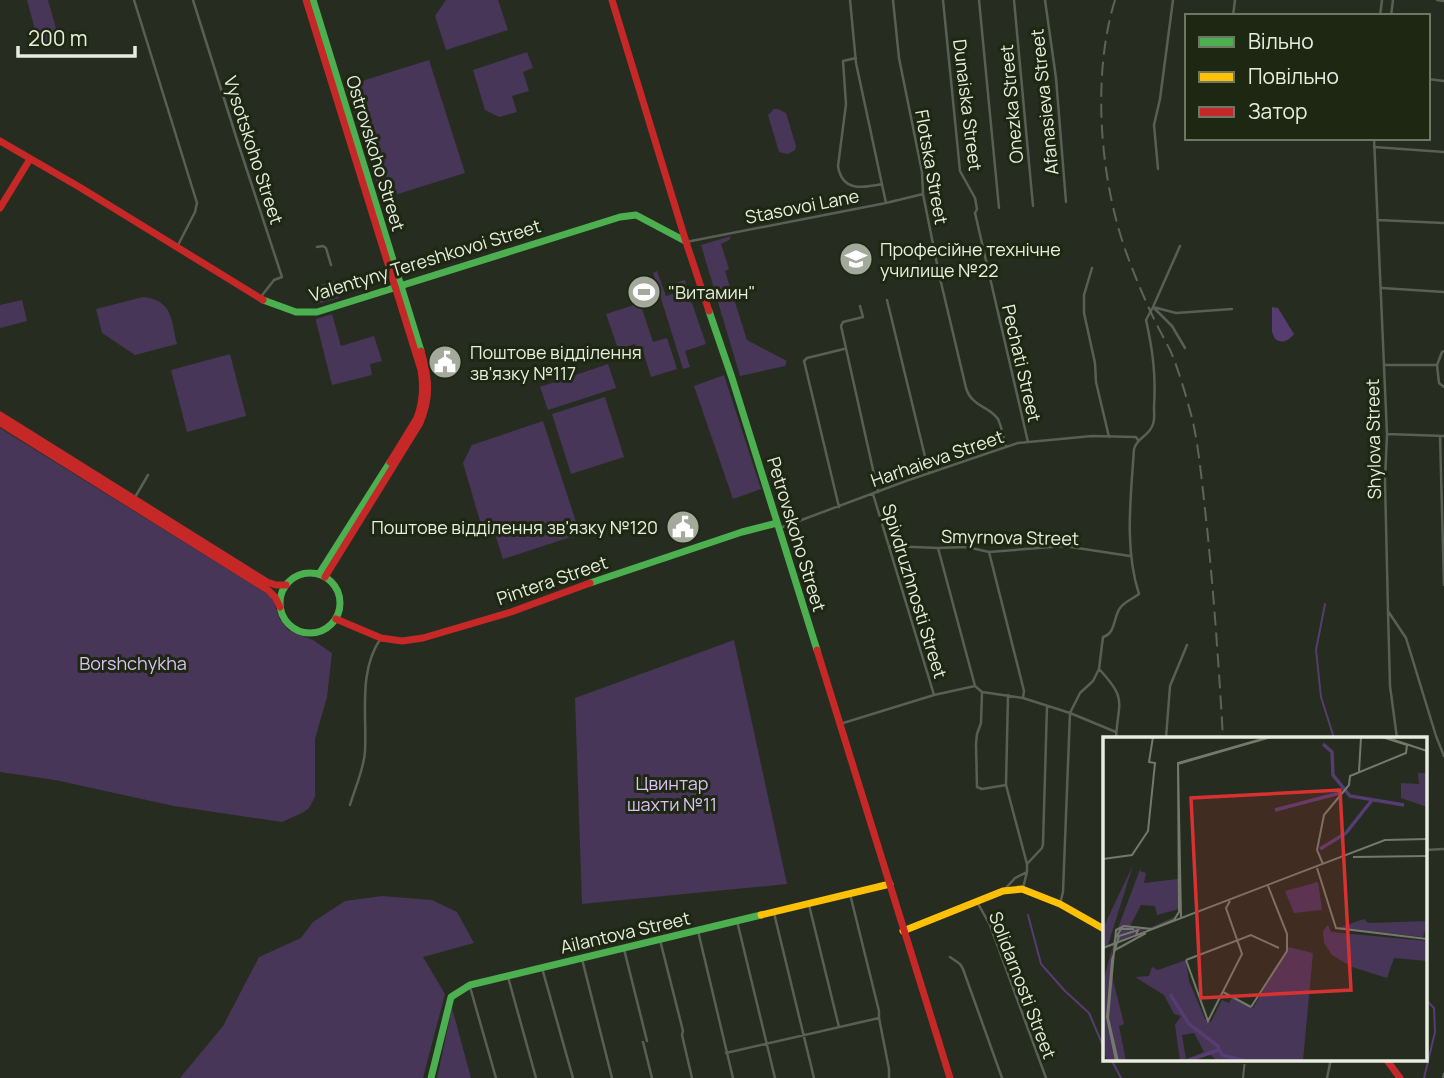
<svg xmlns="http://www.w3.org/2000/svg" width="1444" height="1078" font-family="Manrope,sans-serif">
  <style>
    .green { fill: #473658 }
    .water { fill: #563c70 }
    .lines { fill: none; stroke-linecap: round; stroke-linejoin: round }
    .stream { stroke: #563c70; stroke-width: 2 }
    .street { stroke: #595f54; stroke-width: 2.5 }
    .fast { stroke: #4caf50; stroke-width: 7 }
    .slow { stroke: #ffc107; stroke-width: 7 }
    .jam { stroke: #c62828; stroke-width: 7 }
    .rail { stroke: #5f635a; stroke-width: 2; stroke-dasharray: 14 7; stroke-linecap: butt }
    .labels { text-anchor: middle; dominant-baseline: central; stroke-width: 6; stroke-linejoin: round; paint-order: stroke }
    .street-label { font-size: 18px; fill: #e7eee0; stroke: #1e2711 }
    .poi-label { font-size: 18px; fill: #e7eee0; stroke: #1e2711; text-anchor: start }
    .park-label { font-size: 18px; fill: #dac2f7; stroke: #1e2711 }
    .inset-river { fill: none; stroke: #563c70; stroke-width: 3.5 }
    .inset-road { fill: none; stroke: #737a6c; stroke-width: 2 }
    .view { fill: #d73231; fill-opacity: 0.15; stroke: #d73231; stroke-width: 3.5 }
    .inset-edge { fill: none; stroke: #e7eee0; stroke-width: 3.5 }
  </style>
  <rect width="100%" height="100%" fill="#262c1f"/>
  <!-- green -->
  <path class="green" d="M27,0H48L57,32L53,40L45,43L37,37Z
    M446,0H498L508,30L446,50L435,16Z
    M527,52L533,68L523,72L529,91L512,96L517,112L499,117L485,110L473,70Z
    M429,60L465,173L382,199L346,86Z
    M774,109H778L786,113L796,146L795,150L788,154L779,152L768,115Z
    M731,236L729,240L721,244L729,269L725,271L747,340L787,361L785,366L740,376L701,245Z
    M657,271L666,296L677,293L675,283L685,280L691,303H692L706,344L685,351L690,367L683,369L653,273Z
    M334,281L339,298L317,304L316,297L319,295L318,292L315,293L313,287Z
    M143,297C173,300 171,320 177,344L135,355L102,333L96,309Z
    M22,300L27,321L0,328V305Z
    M640,303L653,342L667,338L677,369L651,377L643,351L638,352L635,344L618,349L606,314Z
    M332,314L341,346L374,336L382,361L370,364L372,375L332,385L316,321V319Z
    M230,354L246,416L187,432L171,370Z
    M608,364L616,388L548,410L540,387Z
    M724,375L761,489L733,499L694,386Z
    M605,397L624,457L571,474L552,414Z
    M543,421L580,534L503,559L492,525L482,528L463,463L472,445Z
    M0,428L266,593L273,599L279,618L288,630L313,640L332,653L327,697L315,739V797L309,808L304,812L282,822L174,806L55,780L0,772Z
    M734,640L787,884L582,904L575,698Z
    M382,896L432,900L457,912L474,943L423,957L445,994L423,1078H180L223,1026L259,957L301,938L313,922L345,901Z
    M452,1008L471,1078H437Z"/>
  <!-- water -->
  <path class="water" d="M1272,307L1278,308L1294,334C1288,341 1283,344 1275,339L1272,332Z"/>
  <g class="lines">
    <!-- stream -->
    <path class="stream" d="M1325,604L1316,650L1321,697L1334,738
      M1028,915L1041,964L1065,991L1089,1013L1104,1048
      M1111,1059L1121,1078
      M1424,1078L1435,1032L1434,1008L1425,999"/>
    <!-- street -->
    <path class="street" d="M134,0L197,203L195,212L177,247
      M193,0L238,143L282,277L274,280L260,298
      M850,0L856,63L886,203
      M893,0L899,58L922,172L923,194L939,274L966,388C972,407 989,406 998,419C1002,427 1003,438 1006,447
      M943,0L960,171L975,198L977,209L975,213L1028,442
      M979,0L999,208
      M1014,0L1033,206
      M1045,0L1056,78L1066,202
      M1437,0L1444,1
      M1233,16L1235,0
      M1380,16L1382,0
      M1391,16L1393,0
      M856,58L843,61L846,104L838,166C842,192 863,188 882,184
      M1428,79L1444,81
      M1374,138L1387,434L1385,480L1388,611L1390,686L1397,738
      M1374,147L1444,152
      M1158,169L1154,125L1160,99L1173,0
      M1378,220L1444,223
      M686,242L886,203L923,194
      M1180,246L1153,307L1176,313L1232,309
      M317,247L323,246L326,248L331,265
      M1092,268L1084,295V313L1095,363L1096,382L1109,437
      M1382,288L1444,292
      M887,300L929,473
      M860,306L863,317L843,322L841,326L878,492
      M1384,365H1437L1442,352L1444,351
      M1437,365L1439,383L1444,387
      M1387,434L1444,436
      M1440,436L1444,585
      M873,494L934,695
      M134,499L148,475
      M839,507L804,361L807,358L844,349
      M780,528L906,481L1018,443L1092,436L1136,437L1138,440
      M889,546L938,548L967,547L989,552L1064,546L1130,556
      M938,548L975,686L982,692L981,723L977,734L976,744L977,787L982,789L1006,785
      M989,552L1024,691L1023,698
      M1388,611L1406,638L1436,736L1444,756
      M982,692L1023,698L1070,713L1116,732
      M1008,695L1006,785L1027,864V872L1023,888
      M840,724L934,695L975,686
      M1116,738C1118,701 1128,700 1099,669L1103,637C1116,633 1113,618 1120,608C1124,602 1134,598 1139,594C1124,548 1131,496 1134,449C1137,437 1150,436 1153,424C1155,419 1154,412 1154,407C1156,376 1153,351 1146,320L1153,307L1172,326L1185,348
      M1166,738L1170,686L1187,645
      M350,805C355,788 364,769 365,751C367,714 358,671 381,638
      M1425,850L1444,849
      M1027,864L1042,848L1043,844L1047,706
      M1005,889L1015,878L1027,872
      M850,894L879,1011V1018L889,1069V1078
      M977,902L990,925L1046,1078
      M1060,904L1063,892L1070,713L1080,693L1093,681L1099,669
      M809,905L839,1027
      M774,913L814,1078
      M737,921L775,1078
      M698,931L733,1078
      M660,940L683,1031L682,1035L692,1078
      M624,949L647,1041
      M950,957L960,964L963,969L1002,1078
      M582,959L612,1078
      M542,968L573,1078
      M508,977L536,1078
      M470,987L496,1078
      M643,1042L652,1078
      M726,1053L879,1018
      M1327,1078L1331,1059
      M1443,1078L1444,1074"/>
    <!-- fast -->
    <path class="fast" d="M313,0L421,351
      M263,300L296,312H317L620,217L636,215L685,241
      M709,311L732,378L817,650
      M280 603a30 30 0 1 1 60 0a30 30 0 1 1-60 0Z
      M319,574L390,462
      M590,583L742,532L777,523
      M431,1078L451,997L470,985L761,915"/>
    <!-- slow -->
    <path class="slow" d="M761,915L890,884
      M903,931L1003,891L1022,889L1060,904L1104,929"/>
    <!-- jam -->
    <path class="jam" d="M306,0L421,370C424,387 423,402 417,418L390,462
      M612,0L686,242L709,311
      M0,141L81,188L263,300
      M0,208L30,159
      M0,415L267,582L276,585H286
      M0,423L268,590L275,597L280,607
      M325,577L420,423C431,396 429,379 421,351
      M336,619L381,638L402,641L423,638L511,612L590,583
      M817,650L950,1078
      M1386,1059L1400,1078"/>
    <!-- rail -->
    <path class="rail" d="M1115,0C1091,77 1100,185 1129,260C1137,281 1146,303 1156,323C1161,333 1166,342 1171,352C1180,374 1187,399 1193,422C1200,455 1203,494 1207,527C1214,598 1219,668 1223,738
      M1243,1078L1245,1059"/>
  </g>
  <!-- icons -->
  <defs>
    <symbol id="university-disc" viewBox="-11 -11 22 22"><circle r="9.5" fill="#a3aa9c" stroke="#1e2711"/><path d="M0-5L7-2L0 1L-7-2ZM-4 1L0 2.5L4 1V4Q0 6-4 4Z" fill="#fff"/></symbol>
    <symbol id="stadium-disc" viewBox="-11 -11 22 22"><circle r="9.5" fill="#a3aa9c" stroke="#1e2711"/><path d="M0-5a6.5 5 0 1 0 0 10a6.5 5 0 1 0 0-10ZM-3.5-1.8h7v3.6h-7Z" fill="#fff"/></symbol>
    <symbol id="civic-disc" viewBox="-11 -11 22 22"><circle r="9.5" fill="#a3aa9c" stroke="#1e2711"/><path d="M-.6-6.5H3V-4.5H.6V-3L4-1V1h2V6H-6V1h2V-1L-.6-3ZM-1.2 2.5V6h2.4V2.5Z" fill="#fff"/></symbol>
  </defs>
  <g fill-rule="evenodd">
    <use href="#university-disc" x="837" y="240" width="38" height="38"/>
    <use href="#stadium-disc" x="625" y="273" width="38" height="38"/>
    <use href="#civic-disc" x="426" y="343" width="38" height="38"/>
    <use href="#civic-disc" x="664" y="508" width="38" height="38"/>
  </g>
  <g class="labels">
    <!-- street labels -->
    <g class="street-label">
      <text transform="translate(1044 102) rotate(-96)">Afanasieva Street</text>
      <text transform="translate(1011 104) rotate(-95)">Onezka Street</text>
      <text transform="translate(968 105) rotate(83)">Dunaiska Street</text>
      <text transform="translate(254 150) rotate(72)">Vysotskoho Street</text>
      <text transform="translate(376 153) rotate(73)">Ostrovskoho Street</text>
      <text transform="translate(932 167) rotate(80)">Flotska Street</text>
      <text transform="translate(802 206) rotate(-11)">Stasovoi Lane</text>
      <text transform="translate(425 260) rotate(-17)">Valentyny Tereshkovoi Street</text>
      <text transform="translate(1022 363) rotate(77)">Pechati Street</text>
      <text transform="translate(1373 439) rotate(-91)">Shylova Street</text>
      <text transform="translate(937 458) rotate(-19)">Harhaieva Street</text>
      <text transform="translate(797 534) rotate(73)">Petrovskoho Street</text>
      <text transform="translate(1010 537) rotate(1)">Smyrnova Street</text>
      <text transform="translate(552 580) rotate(-19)">Pintera Street</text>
      <text transform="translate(915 591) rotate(73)">Spivdruzhnosti Street</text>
      <text transform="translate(625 932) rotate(-13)">Ailantova Street</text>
      <text transform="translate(1023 985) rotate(69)">Solidarnosti Street</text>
    </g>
    <!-- poi labels -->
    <g class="poi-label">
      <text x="880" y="249">Професійне технічне<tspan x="880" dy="21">училище №22</tspan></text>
      <text x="668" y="292">"Витамин"</text>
      <text x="470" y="352">Поштове відділення<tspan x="470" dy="21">зв'язку №117</tspan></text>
      <text x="658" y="527" text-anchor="end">Поштове відділення зв'язку №120</text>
    </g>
    <!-- park labels -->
    <g class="park-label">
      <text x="133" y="663">Borshchykha</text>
      <text x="672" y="783">Цвинтар<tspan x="672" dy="21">шахти №11</tspan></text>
    </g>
  </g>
  <!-- overview -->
  <g transform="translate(1103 737)">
    <rect width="324" height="324" fill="#262c1f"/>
    <path d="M315,36H324V70L298,61V46L316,47ZM39,127L37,134L43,136L41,146L75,142L76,178L9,207ZM38,168L52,169L54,178L76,172L72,181L49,191L27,189ZM30,128L5,208L0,210L1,189ZM215,145L219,173L191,176L182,154ZM261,182L265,186L324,184V188L320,200L235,191ZM225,188L228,195L324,204V224L291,221L284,241L249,230L229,218L221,206L220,194ZM10,208L8,235L21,287L16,289L23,324H4L1,315L0,245ZM186,210L210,216L200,324H114L108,318L77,324L72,288L78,279L71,277L61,258L32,240L46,239L49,230L55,233L83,223L86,244L102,282L108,285L119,263L126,266L129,260L150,271ZM91,296L101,315L83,322L79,298Z" fill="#473658" fill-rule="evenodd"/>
    <path class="inset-river" d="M220,7L229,15L230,38L247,59L301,68M172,73L237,56M217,112L243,96L269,63M67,257L86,287L115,309L119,318L143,324M84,324L115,313"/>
    <path class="inset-road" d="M282,0L324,14M256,35L258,0M250,120L324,119M0,122L29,118L45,94L52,26L46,25L50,0M220,127L214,113L221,78L246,48L247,39L303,16L304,8L279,0M214,131L233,191L324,202M78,180L75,26L166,0M12,202L18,192H31M0,211L282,103L324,102M12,213L43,196M83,223L105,284L139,217L123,171L127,164M83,223L148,198L176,211M120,255L148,270M148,270L184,214V197L165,149M13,324L4,280L9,223L16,199L35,193L33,198M15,324L5,281L13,193L21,189L49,192L71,183L76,175L75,27L168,0"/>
    <path class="view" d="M237,53L248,253L98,261L88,61Z"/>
    <rect width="324" height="324" class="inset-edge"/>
  </g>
  <!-- legend -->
  <rect x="1185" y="14" width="245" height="126" fill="#1e2711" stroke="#6e7764" stroke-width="2"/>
  <rect x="1199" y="37" width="35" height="10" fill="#4caf50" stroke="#6e7764" stroke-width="2"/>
  <text x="1248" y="49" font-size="21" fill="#e7eee0">Вільно</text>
  <rect x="1199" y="72" width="35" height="10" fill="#ffc107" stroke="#6e7764" stroke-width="2"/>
  <text x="1248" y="84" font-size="21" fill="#e7eee0">Повільно</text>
  <rect x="1199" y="107" width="35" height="10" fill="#c62828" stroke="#6e7764" stroke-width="2"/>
  <text x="1248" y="119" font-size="21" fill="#e7eee0">Затор</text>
  <!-- scale -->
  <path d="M18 46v10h117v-10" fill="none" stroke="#e7eee0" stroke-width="3.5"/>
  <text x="28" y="46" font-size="21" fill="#e7eee0" stroke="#1e2711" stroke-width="5" paint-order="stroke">200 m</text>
</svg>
